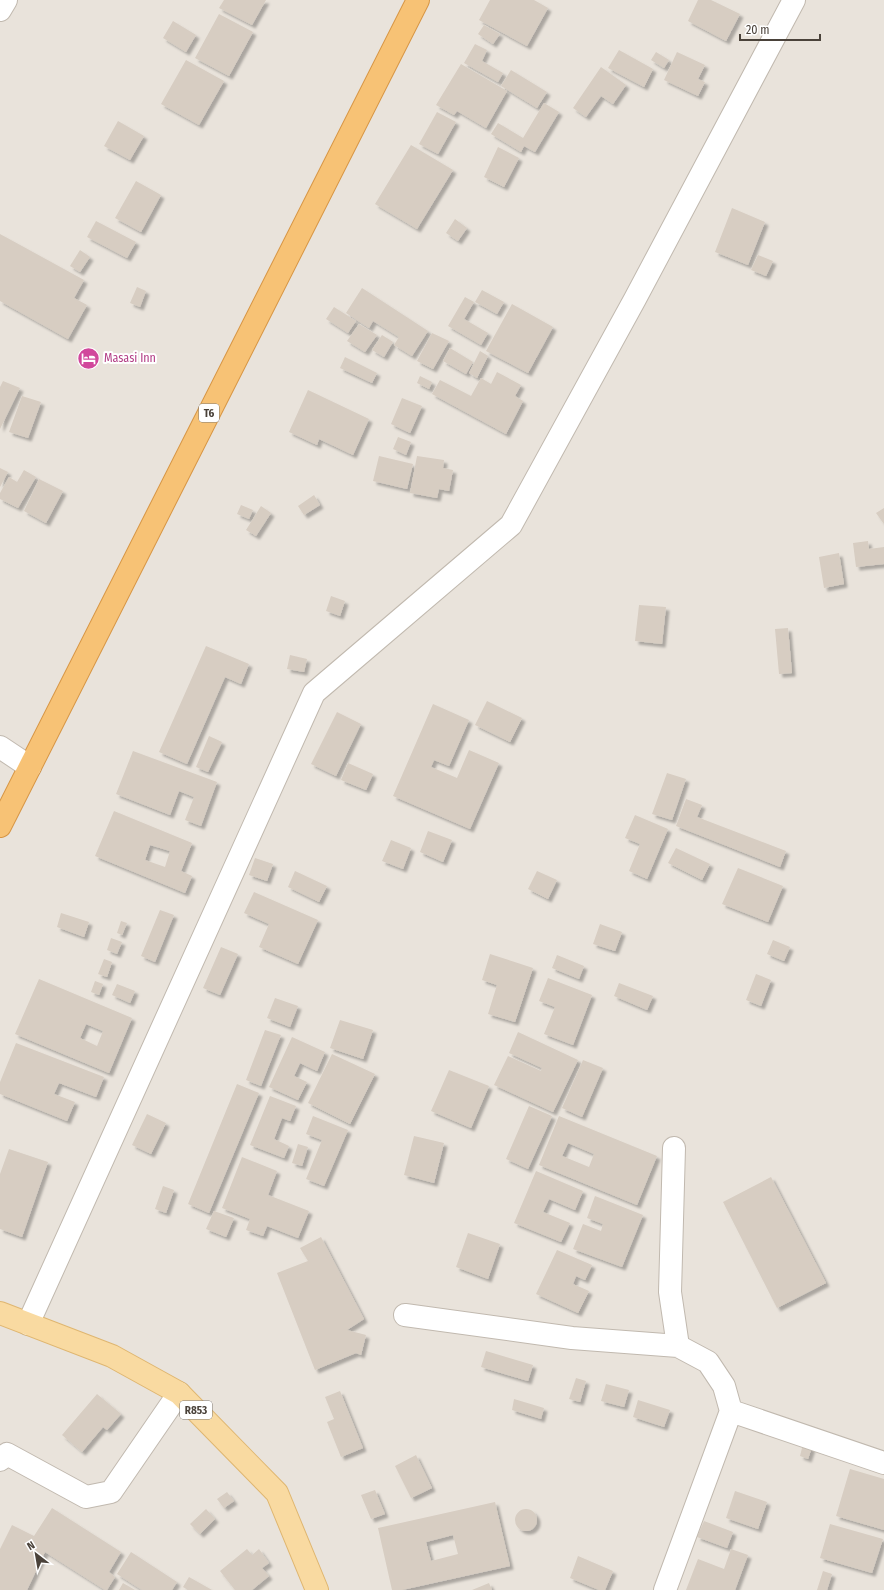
<svg xmlns="http://www.w3.org/2000/svg" width="884" height="1590" font-family="'Fira Sans Condensed',sans-serif">
  <style>
    .residential { fill: #e9e3db }
    .building { fill: #d7cdc2; fill-rule: evenodd; filter: url(#shadow) }
    .lines { fill: none; stroke-linecap: round; stroke-linejoin: round }
    .minor-casing { stroke: #c1b9af; stroke-width: 24 }
    .major-casing { stroke: #dfb670; stroke-width: 24 }
    .highway-casing { stroke: #d79645; stroke-width: 24 }
    .minor { stroke: #fff; stroke-width: 22 }
    .major { stroke: #f9daa1; stroke-width: 22 }
    .highway { stroke: #f7c275; stroke-width: 22 }
    .labels { text-anchor: middle; dominant-baseline: central; stroke-width: 4; stroke-linejoin: round; paint-order: stroke }
    .shield { fill: #fff; stroke: #807b75; stroke-width: 1 }
    .shield-label { font-size: 11px; font-weight: bold; fill: #4a423a }
    .hotel-label { font-size: 12px; fill: #b23c85; stroke: #fff; text-anchor: start }
  </style>
  <defs>
    <filter id="shadow"><feDropShadow dx="3.5" dy="3.5" stdDeviation="1" flood-color="#0004"/></filter>
  </defs>
  <rect width="100%" height="100%" fill="#f5f2ec"/>
  <!-- residential -->
  <path class="residential" d="M0,0H884V1590H0Z"/>
  <!-- building -->
  <path class="building" d="M224,0H266L252,25L219,8Z
    M490,0H534L548,8L527,46L479,20Z
    M698,0H711L740,14L726,41L688,21Z
    M219,14L253,32L229,76L195,58Z
    M173,21L196,35L186,52L163,38Z
    M484,25L500,34L493,44L478,34Z
    M475,44L487,50L482,61L503,73L498,82L464,63Z
    M619,50L653,69L644,87L608,68Z
    M656,52L669,60L664,68L651,60Z
    M677,52L705,65L698,79L705,82L698,96L664,80Z
    M186,60L224,81L199,125L161,104Z
    M461,64L507,91L486,128L457,111L454,115L436,105Z
    M601,67L626,85L613,104L601,96L586,117L573,108Z
    M511,70L547,92L537,108L501,86Z
    M544,103L559,112L535,152L524,146L521,152L491,134L498,123L523,138Z
    M437,112L456,122L438,154L419,144Z
    M118,121L144,136L130,160L104,146Z
    M411,145L453,170L417,229L375,204Z
    M498,147L519,158L504,187L484,177Z
    M136,181L161,195L141,232L115,218Z
    M732,208L765,222L748,265L715,252Z
    M455,219L467,228L458,241L446,233Z
    M96,221L136,242L127,258L87,237Z
    M0,234L84,280L74,298L87,305L68,339L0,301Z
    M80,250L90,257L80,272L70,266Z
    M758,255L773,261L766,276L751,270Z
    M137,287L146,291L140,307L130,303Z
    M362,288L428,331L412,356L394,345L399,337L373,321L369,328L346,313Z
    M482,290L504,302L497,314L475,302Z
    M465,297L474,302L464,319L488,333L481,345L448,326Z
    M512,304L553,327L528,373L486,351Z
    M334,307L356,321L348,333L326,319Z
    M359,324L377,335L365,352L347,341Z
    M432,333L449,341L433,369L417,361Z
    M382,335L393,342L384,357L372,350Z
    M450,348L473,362L466,374L443,361Z
    M480,351L488,356L477,378L469,373Z
    M345,357L377,373L372,383L340,368Z
    M497,372L521,385L515,396L523,401L506,434L432,394L440,380L471,396L481,378L491,384Z
    M420,376L432,382L429,389L417,383Z
    M3,381L20,388L0,429V387Z
    M308,390L369,419L353,455L319,439L317,445L289,432Z
    M22,396L41,402L28,438L9,432Z
    M402,398L422,406L410,433L391,424Z
    M398,437L411,442L406,455L393,449Z
    M379,456L413,464L407,489L373,481Z
    M417,456L444,460L443,468L453,470L449,491L439,489L437,498L410,493Z
    M0,468L8,472L0,487Z
    M24,470L36,477L18,508L0,499V493L9,477L17,482Z
    M39,479L63,491L46,523L24,511Z
    M314,495L320,505L304,515L298,506Z
    M241,505L253,510L249,519L237,514Z
    M261,506L271,513L256,536L246,530Z
    M884,508V524L876,513Z
    M868,541L869,549L884,547V564L856,567L853,543Z
    M839,553L844,584L824,588L819,557Z
    M331,596L345,601L340,616L326,611Z
    M639,605L666,607L662,644L635,641Z
    M788,628L792,673L779,674L775,629Z
    M206,646L249,664L241,684L225,677L187,764L159,752Z
    M290,655L307,659L304,672L287,669Z
    M487,701L522,718L510,742L475,725Z
    M433,704L469,720L449,766L434,760L431,767L457,778L469,750L499,763L470,829L393,796Z
    M337,712L361,724L336,776L311,764Z
    M209,736L222,742L208,772L196,767Z
    M133,751L217,782L201,826L185,820L194,797L179,791L170,815L116,794Z
    M348,763L373,774L366,790L341,780Z
    M667,773L686,779L672,820L652,814Z
    M686,799L702,805L697,817L786,851L780,867L676,826Z
    M114,811L192,843L181,871L192,876L185,893L95,856ZM150,845L170,851L165,867L145,860Z
    M635,815L668,829L647,879L629,871L640,844L625,838Z
    M428,831L452,840L443,862L420,852Z
    M391,840L411,848L403,869L382,861Z
    M676,848L710,864L702,880L668,863Z
    M255,858L273,864L267,881L249,875Z
    M738,868L783,886L768,922L722,904Z
    M295,871L327,886L319,902L288,887Z
    M537,871L557,880L548,899L528,889Z
    M254,892L318,920L298,964L259,947L269,924L244,913Z
    M160,910L174,915L155,962L141,956Z
    M61,913L89,922L84,937L57,927Z
    M121,921L127,923L122,935L117,933Z
    M600,924L622,932L615,951L593,944Z
    M111,938L122,942L117,954L107,950Z
    M773,940L790,947L784,961L767,954Z
    M221,947L238,954L220,995L203,988Z
    M490,954L533,968L515,1022L488,1014L497,985L482,980Z
    M557,955L584,966L579,979L552,968Z
    M104,959L112,962L107,977L98,974Z
    M756,974L771,980L761,1006L746,1000Z
    M548,978L592,995L573,1045L544,1034L555,1007L539,1001Z
    M39,979L132,1018L109,1073L15,1034ZM86,1024L103,1031L97,1046L80,1038Z
    M95,981L103,984L99,995L91,992Z
    M619,983L653,996L647,1010L614,996Z
    M117,984L135,991L130,1003L112,995Z
    M275,998L298,1006L290,1027L267,1018Z
    M340,1020L373,1030L363,1059L330,1048Z
    M265,1030L281,1035L261,1086L246,1080Z
    M518,1032L578,1060L553,1112L494,1085L508,1056L541,1071L542,1068L509,1053Z
    M292,1037L325,1052L317,1071L300,1063L294,1076L307,1082L298,1100L269,1087Z
    M16,1043L104,1077L96,1097L59,1083L54,1094L75,1102L67,1121L0,1094V1082Z
    M332,1054L375,1074L350,1124L308,1103Z
    M583,1060L603,1068L582,1117L562,1108Z
    M449,1070L489,1086L471,1128L431,1111Z
    M237,1084L259,1093L209,1213L188,1204Z
    M270,1096L296,1106L290,1121L282,1118L274,1139L289,1146L284,1158L250,1145Z
    M529,1106L552,1116L528,1169L506,1159Z
    M147,1114L166,1123L151,1154L132,1145Z
    M313,1116L348,1130L324,1186L306,1179L322,1140L306,1134Z
    M559,1116L657,1156L637,1205L539,1165ZM568,1143L594,1154L589,1167L562,1156Z
    M414,1136L444,1143L434,1183L404,1175Z
    M298,1144L308,1147L302,1166L292,1163Z
    M9,1149L48,1162L22,1237L0,1229V1174Z
    M242,1157L277,1171L268,1195L309,1211L298,1238L267,1226L263,1236L246,1230L250,1219L222,1208Z
    M536,1171L583,1191L575,1210L549,1199L543,1212L570,1223L561,1242L514,1223Z
    M771,1177L826,1283L777,1308L723,1202Z
    M163,1186L174,1190L166,1213L155,1209Z
    M595,1196L643,1215L622,1267L573,1249L583,1224L601,1231L603,1224L587,1218Z
    M214,1211L234,1218L226,1237L206,1229Z
    M468,1233L500,1244L488,1279L456,1267Z
    M321,1237L364,1319L347,1330L366,1335L361,1355L356,1353L315,1370L277,1273L308,1261L300,1248Z
    M557,1250L592,1265L585,1280L576,1276L573,1284L589,1291L578,1313L536,1294Z
    M486,1351L533,1365L528,1381L481,1367Z
    M576,1378L586,1381L580,1402L569,1399Z
    M606,1384L629,1390L624,1407L601,1401Z
    M340,1391L363,1448L341,1457L327,1422L334,1419L325,1397Z
    M97,1394L121,1414L107,1430L103,1427L82,1452L62,1435Z
    M514,1399L544,1408L541,1419L512,1410Z
    M638,1400L670,1410L664,1427L633,1417Z
    M803,1444L812,1447L808,1459L800,1456Z
    M416,1455L432,1488L411,1498L395,1466Z
    M850,1469L884,1479V1530L836,1516Z
    M375,1490L385,1514L371,1519L361,1495Z
    M735,1491L767,1502L758,1529L726,1518Z
    M227,1492L234,1501L224,1508L217,1499Z
    M495,1502L510,1566L402,1590H392L378,1528ZM453,1535L458,1554L431,1561L426,1542Z
    M52,1508L121,1552L109,1572L115,1577L107,1590H105L45,1552L27,1590H0V1549L12,1525L34,1536Z
    M206,1509L215,1519L200,1534L190,1524Z
    M515 1520a11 11 0 1 1 22 0a11 11 0 1 1-22 0Z
    M704,1521L733,1532L727,1548L697,1537Z
    M830,1524L883,1539L872,1573L820,1558Z
    M247,1549L252,1555L259,1549L269,1563L262,1568L269,1576L252,1590H235L220,1571Z
    M731,1549L748,1555L735,1590H686L698,1559L724,1569Z
    M131,1552L177,1582L172,1590H142L117,1574Z
    M578,1556L613,1571L605,1590H599L570,1578Z
    M823,1571L832,1574L827,1590H817Z
    M189,1577L212,1590H188L183,1587Z
    M123,1583L135,1590H119Z
    M489,1583L492,1590H472Z"/>
  <g class="lines">
    <defs>
      <path id="minor" d="M0,10L6,0
        M0,747L30,767
        M674,1148L670,1292L678,1346
        M405,1315L572,1338L678,1346L708,1362L724,1386L731,1411
        M28,1324L314,693L511,525L635,299L794,0
        M0,1460L7,1454L86,1497L111,1492L179,1393
        M665,1590L731,1411L884,1463"/>
      <path id="major" d="M0,1313L112,1356L179,1393L277,1493L317,1590"/>
      <path id="highway" d="M0,826L418,0"/>
    </defs>
    <!-- minor casing -->
    <use href="#minor" class="minor-casing"/>
    <!-- major casing -->
    <use href="#major" class="major-casing"/>
    <!-- highway casing -->
    <use href="#highway" class="highway-casing"/>
    <!-- minor -->
    <use href="#minor" class="minor"/>
    <!-- major -->
    <use href="#major" class="major"/>
    <!-- highway -->
    <use href="#highway" class="highway"/>
  </g>
  <!-- icons -->
  <defs>
    <symbol id="hotel-disc" viewBox="-11 -11 22 22"><circle r="9.5" fill="#d1479c" stroke="#fff"/><path d="M-6-4.5h1.5V1H6V5H4.5V3h-9V5H-6ZM-4 0a1.8 1.8 0 1 1 3.6 0ZM.5 0V-2.5h3Q6-2.5 6 0Z" fill="#fff"/></symbol>
  </defs>
  <g fill-rule="evenodd">
    <use href="#hotel-disc" x="76" y="346" width="25" height="25"/>
  </g>
  <g class="labels">
    <!-- shield labels -->
    <g class="shield">
      <rect x="199" y="404" width="20" height="18" rx="3"/>
      <rect x="180" y="1401" width="32" height="18" rx="3"/>
    </g>
    <g class="shield-label">
      <text x="209" y="413">T6</text>
      <text x="196" y="1410">R853</text>
    </g>
    <!-- hotel labels -->
    <g class="hotel-label">
      <text x="104" y="358">Masasi Inn</text>
    </g>
  </g>
  <!-- north arrow -->
  <g transform="translate(36 1554) rotate(329)" stroke="#ffffff" stroke-width="3" paint-order="stroke">
  <path d="M0-3L7 15L0 10L-7 15Z" fill="#4a423a"/>
  <text y="-6" font-size="11" font-weight="bold" text-anchor="middle" fill="#4a423a">N</text>
  </g>
  <!-- scale -->
  <path d="M740 34v6h80v-6" fill="none" stroke="#4a423a" stroke-width="2"/>
  <text x="746" y="34" font-size="12" fill="#4a423a" stroke="#ffffff" stroke-width="3" paint-order="stroke">20 m</text>
</svg>
